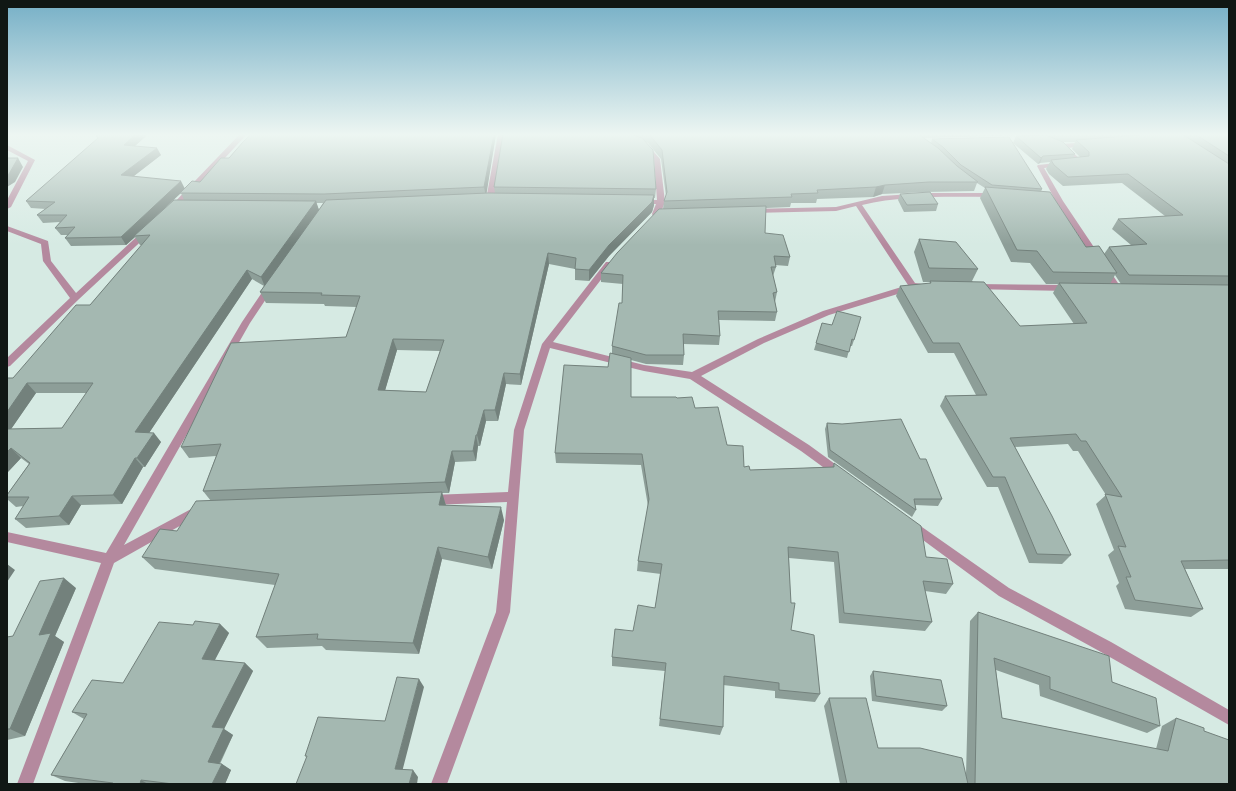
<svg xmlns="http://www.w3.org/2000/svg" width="1236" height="791" font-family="Raleway,sans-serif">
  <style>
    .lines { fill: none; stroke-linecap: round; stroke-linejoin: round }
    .street { fill: #b4899e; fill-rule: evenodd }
    .wall { fill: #8d9e98; fill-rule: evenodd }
    .shaded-wall { fill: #73817c }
    .building { fill: #a4b8b1; stroke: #73817c; fill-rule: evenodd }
  </style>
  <rect width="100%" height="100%" fill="#d6eae3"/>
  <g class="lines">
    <!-- street -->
    <path class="street" d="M240,134H247L175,212H169V208Z
      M498,134H504L494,200L490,202L486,200Z
      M625,134H631L633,140L647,144L660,159L665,202L661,212H668V216H653L652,214L656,204H642L638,202L642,200H657L654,159L643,146L628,142Z
      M1087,142L1090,144L1089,145L1068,148L1083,162V164L1044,168L1063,201L1122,289L1118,292L1108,291L1107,289L1108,287L1112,286L1057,203L1042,201L1038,199L1042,197L1054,198L1037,166L1038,165L1075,161L1060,146L1063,144Z
      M7,145L35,160L11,207L7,209V200L28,161L7,150Z
      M926,193H994L998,195L994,197C950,197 905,195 862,205L915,283L922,284L923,286L922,288L914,289L829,315L764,343L701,376L809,445L846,472L848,475L846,478L842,480L838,478L801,451L690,379L644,371L550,348L524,430L510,612L447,784H431L496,612L507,502L432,505L428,503L426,500L428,497L432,495L508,492L514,430L542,344L606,262H609L613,264L553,342L644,365L692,372L758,339L823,311L908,285L856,206L836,211L753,213H750V209L836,207L882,196Z
      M7,226L48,241L51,261L76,293L144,230H150L151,232L78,300L10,366L7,367V358L70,298L43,261L41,244L7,231Z
      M270,284L274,287L250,323L124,545L193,508L197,506L201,508L203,511L201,514L114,563L33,784H17L101,563L7,542V532L106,553L242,322L267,285Z
      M975,284L1069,285L1073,288L1069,291L972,289L971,287L972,285Z
      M912,520L1009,588L1111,642L1229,710V725L1101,652L999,596L908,529L906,525L908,521Z"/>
  </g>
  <!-- wall -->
  <path class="wall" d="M95,134H145L146,136L135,146L161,155L134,176L185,188L200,182L229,158L251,134H496L486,193H495L494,187L632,135V134H1003L1002,136L923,138L931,143L932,139L1042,189L1041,192L1086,247L1104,254L1109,247L1131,245L1112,229L1118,219L1165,216L1122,183L1063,186L1049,174L1046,169L1050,162L1040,163L1038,164L1013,143L1016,136L1075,154L1073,158L1080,157L1072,149L1075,142H1064L1044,134L1005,136L1004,134H1229V569H1185L1203,609L1191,617L1125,609L1116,586L1119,583L1108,555L1114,550L1096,504L1106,495L1078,451H1073L1068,444L1015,447L1071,555L1062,564L1029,563L998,487H987L940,406L945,396L976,395L954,353H928L896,296L900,286L929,284L930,282H923L914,252L919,239L978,269L972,281L1020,326L1074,324L1053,293L1058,284H1046L1030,263L1011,262L980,198L985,188L977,183L974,191L926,192L882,194L873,197L817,199L816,203H791L790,207L766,208L765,233L790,257L788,266L775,265L776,267L773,276L777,292L775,302L777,312L775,321L719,320L720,336L719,345L683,344L684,355L683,365L646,364L631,360V397L677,398L695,408L727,445L744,467L750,470L832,467L834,463L953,584L946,594L925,591L932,622L925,631L839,623L834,562L789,558L791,630L820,694L815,702L775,698V691L723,685V727L720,735L659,726L665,671L612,666V657L633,631L655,608L661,574L637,571L638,561L648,506L641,465L556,463L555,453L608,367L612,354V346L622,303L623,284L601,282V273L663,209L664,201L666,196L661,159L648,143L646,142L656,189L655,198H654V205L652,212L609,256L589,281L575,280V269L549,264L521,385L506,384L498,421H486L480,446H478L476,461L455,462L449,493H442L446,505L504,520L492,569L442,559L419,654L326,650L322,646L267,648L256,637L275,585L155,569L142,557L177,531L211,501L203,491L216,456L189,458L181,447L346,337L357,307L325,306L324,304L266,303L260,292L264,286L252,279L149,433L161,442L145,467H143L122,504L81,505L69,525L26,528L15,519L23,506L16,507L7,499V495L29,464L21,458L7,473V378H13L90,305L142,245H140L135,237L126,245L71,246L65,238L68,235H61L55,228L60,222L43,223L37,215L46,209L31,208L26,201L98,139ZM181,193L184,200L166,207ZM316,203H323L319,210ZM1115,275L1121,284H1110ZM397,350L440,351L426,392L385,390ZM36,393H87L62,428L11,429Z
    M900,194L938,204L936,211L904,212L898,200Z
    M822,323L854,340L852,346H850L847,358L814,350Z
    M827,423L842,424L920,459L942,499L938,506L915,505L916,510L912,517L828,457L825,429Z
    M76,588L55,636L64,642L25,736L7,740V637L13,636Z
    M978,612L1112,682L1160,726L1147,733L1040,696L1039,685L996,670L1002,718L1156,749L1162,726L1176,718L1204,731L1229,784H840L824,706L829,698L878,748L966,775L970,621Z
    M220,624L229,633L215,660L245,663L253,671L224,729L233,735L220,764H222L231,770L225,784H85L65,781L51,775L84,719L72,712L123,683L193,625Z
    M873,671L947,706L942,711L872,701L870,676Z"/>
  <!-- shaded-wall -->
  <path class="shaded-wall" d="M136,134H145L146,136L128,152L124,145Z
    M494,134H496L486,197L484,187Z
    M157,148L161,155L126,182L121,175Z
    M1043,156L1040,163L1038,164L1041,158Z
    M18,158L23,167L15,182L7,187V175Z
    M181,181L185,189L136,235L134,236L135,237L126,245L121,237Z
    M885,185L882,194L873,197L876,187Z
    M654,195V205L652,212L609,256L589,281V270L609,245Z
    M316,201L319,210L265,287L261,277Z
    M548,253L549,264L521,385L520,374Z
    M247,270L252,279L143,442L135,432Z
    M393,339L397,350L382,401L378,390Z
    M504,373L506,384L498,421L495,410Z
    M27,383L36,393L7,435V412Z
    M484,410L486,421L480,446L477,435Z
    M154,433L161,442L145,467L137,458Z
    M476,435L478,446L476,461L473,451Z
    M11,448L21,458L7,473V452Z
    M452,451L455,462L449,493L445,482Z
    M135,458L143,467L122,504L113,495Z
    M442,492L446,506L439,505Z
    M72,496L81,505L69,525L59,516Z
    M501,507L504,520L492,569L488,557Z
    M438,547L442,559L419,654L413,643Z
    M7,564L15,570L7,582Z
    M64,578L76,588L55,636L64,642L25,736L10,729L39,635Z
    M220,624L229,633L211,667L202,659Z
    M245,663L253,671L224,729L233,735L217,768L208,762L212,727Z
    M419,679L424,687L401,776L395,769Z
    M222,764L231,770L225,784H212Z
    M413,770L418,777L417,784H409Z
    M141,780L148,784H140Z"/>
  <!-- building -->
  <path class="building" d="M96,134H136L124,145L157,148L121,175L181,181L121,237L65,238L75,227L55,228L67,215H37L55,202L26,201L98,138Z
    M251,134H494L484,187L324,194L180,193L192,181L200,182L221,158H229L243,142Z
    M503,134H630L642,138L653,150L656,189L494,187Z
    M649,134H918L938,148L957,166L978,182H929L885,185L876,187L817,190L818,193L791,194L792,197L664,201L667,192L662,150Z
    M1152,134H1182L1229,164V276L1129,275L1109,247L1147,244L1118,219L1183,215L1128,174L1068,177L1054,165L1051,160L1089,156V152L1076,140Z
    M1195,134H1229V156Z
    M1046,135L1063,142L1075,154L1043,156L1041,158L1016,136Z
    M1009,137L1042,189L992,185L961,165L943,147L932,139Z
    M7,158H18L9,174L7,175Z
    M985,187L1050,192L1086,247L1099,246L1117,273L1053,272L1037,251L1017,250Z
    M930,192L938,204L907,205L900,194Z
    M488,193L654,195L652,202L609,245L589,270L575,269L576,258L548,253L520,374L504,373L495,410H484L477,435H476L473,451H452L445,482L203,491L221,444L181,447L231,343L346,337L360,296L321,295L322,293L260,292L326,200ZM393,339L444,340L426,392L378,390Z
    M174,200L316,201L261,277L247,270L135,432L154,433L137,458H135L113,495L72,496L59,516L15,519L29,497H7V495L30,463L11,448L7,452V429L62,428L93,383H27L7,412V378H13L76,305H90L150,235L134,236Z
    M766,206L765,233L783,235L790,257L774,256L776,267H771L777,292L773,293L777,312L718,311L720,336L683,334L684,355H646L612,346L619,303H622L623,275L601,273L617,253L659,209Z
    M919,239L956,242L978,269L929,268Z
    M930,281L984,282L1020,326L1087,323L1059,283L1229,285V560L1181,561L1203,609L1135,600L1126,577H1131L1118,546L1126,547L1105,494L1122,497L1086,441H1081L1076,434L1010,438L1052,516L1071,555L1037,554L1005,477H993L945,396L987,395L959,343H933L900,286L931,283Z
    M837,311L861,317L854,340L852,339L849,352L816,343L822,323L832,325Z
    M610,353L631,358V397H676L677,398L692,397L695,408L718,407L727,445L743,446L744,467L749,466L750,470L834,467V463L921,526L926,557L947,559L953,584L923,581L932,622L844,613L838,552L788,547L791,603H795L791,630L814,635L820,694L779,690V683L724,676L723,727L660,719L666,663L612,657L615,629L633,631L638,605L655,608L662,564L638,561L649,499L642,454L555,453L564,365L608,367Z
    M901,419L920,459H926L942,499H914L916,510L830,450L827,423L842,424Z
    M442,492L439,505L501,507L488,557L438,547L413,643L317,639L318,634L256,637L279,574L142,557L160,529L177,531L196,501Z
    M64,578L39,635L51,633L10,729H7V637L13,636L40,581Z
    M978,612L1109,656L1112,682L1156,698L1160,726L1050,689V677L994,658L1002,718L1168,751L1176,718L1204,728V731L1229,740V784H971H975Z
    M195,621L220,624L202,659L245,663L212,727L224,728L208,762L222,764L212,784H173L141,780L140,784H113V783L51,775L87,714L72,712L92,680L123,683L159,622L193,625Z
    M873,671L941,680L947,706L876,696Z
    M397,677L419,679L395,769L413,770L409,784H296L307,756H305L318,717L385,721Z
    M829,698H866L878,748H920L962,758L968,784H847Z"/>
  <!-- sky -->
  <linearGradient id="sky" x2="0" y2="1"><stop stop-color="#75afc6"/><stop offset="0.55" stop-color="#edf6f2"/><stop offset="1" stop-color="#edf6f2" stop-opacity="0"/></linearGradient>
  <rect width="1236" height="245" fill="url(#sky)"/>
  <!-- border -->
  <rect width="1236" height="791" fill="none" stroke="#101714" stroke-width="16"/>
</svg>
